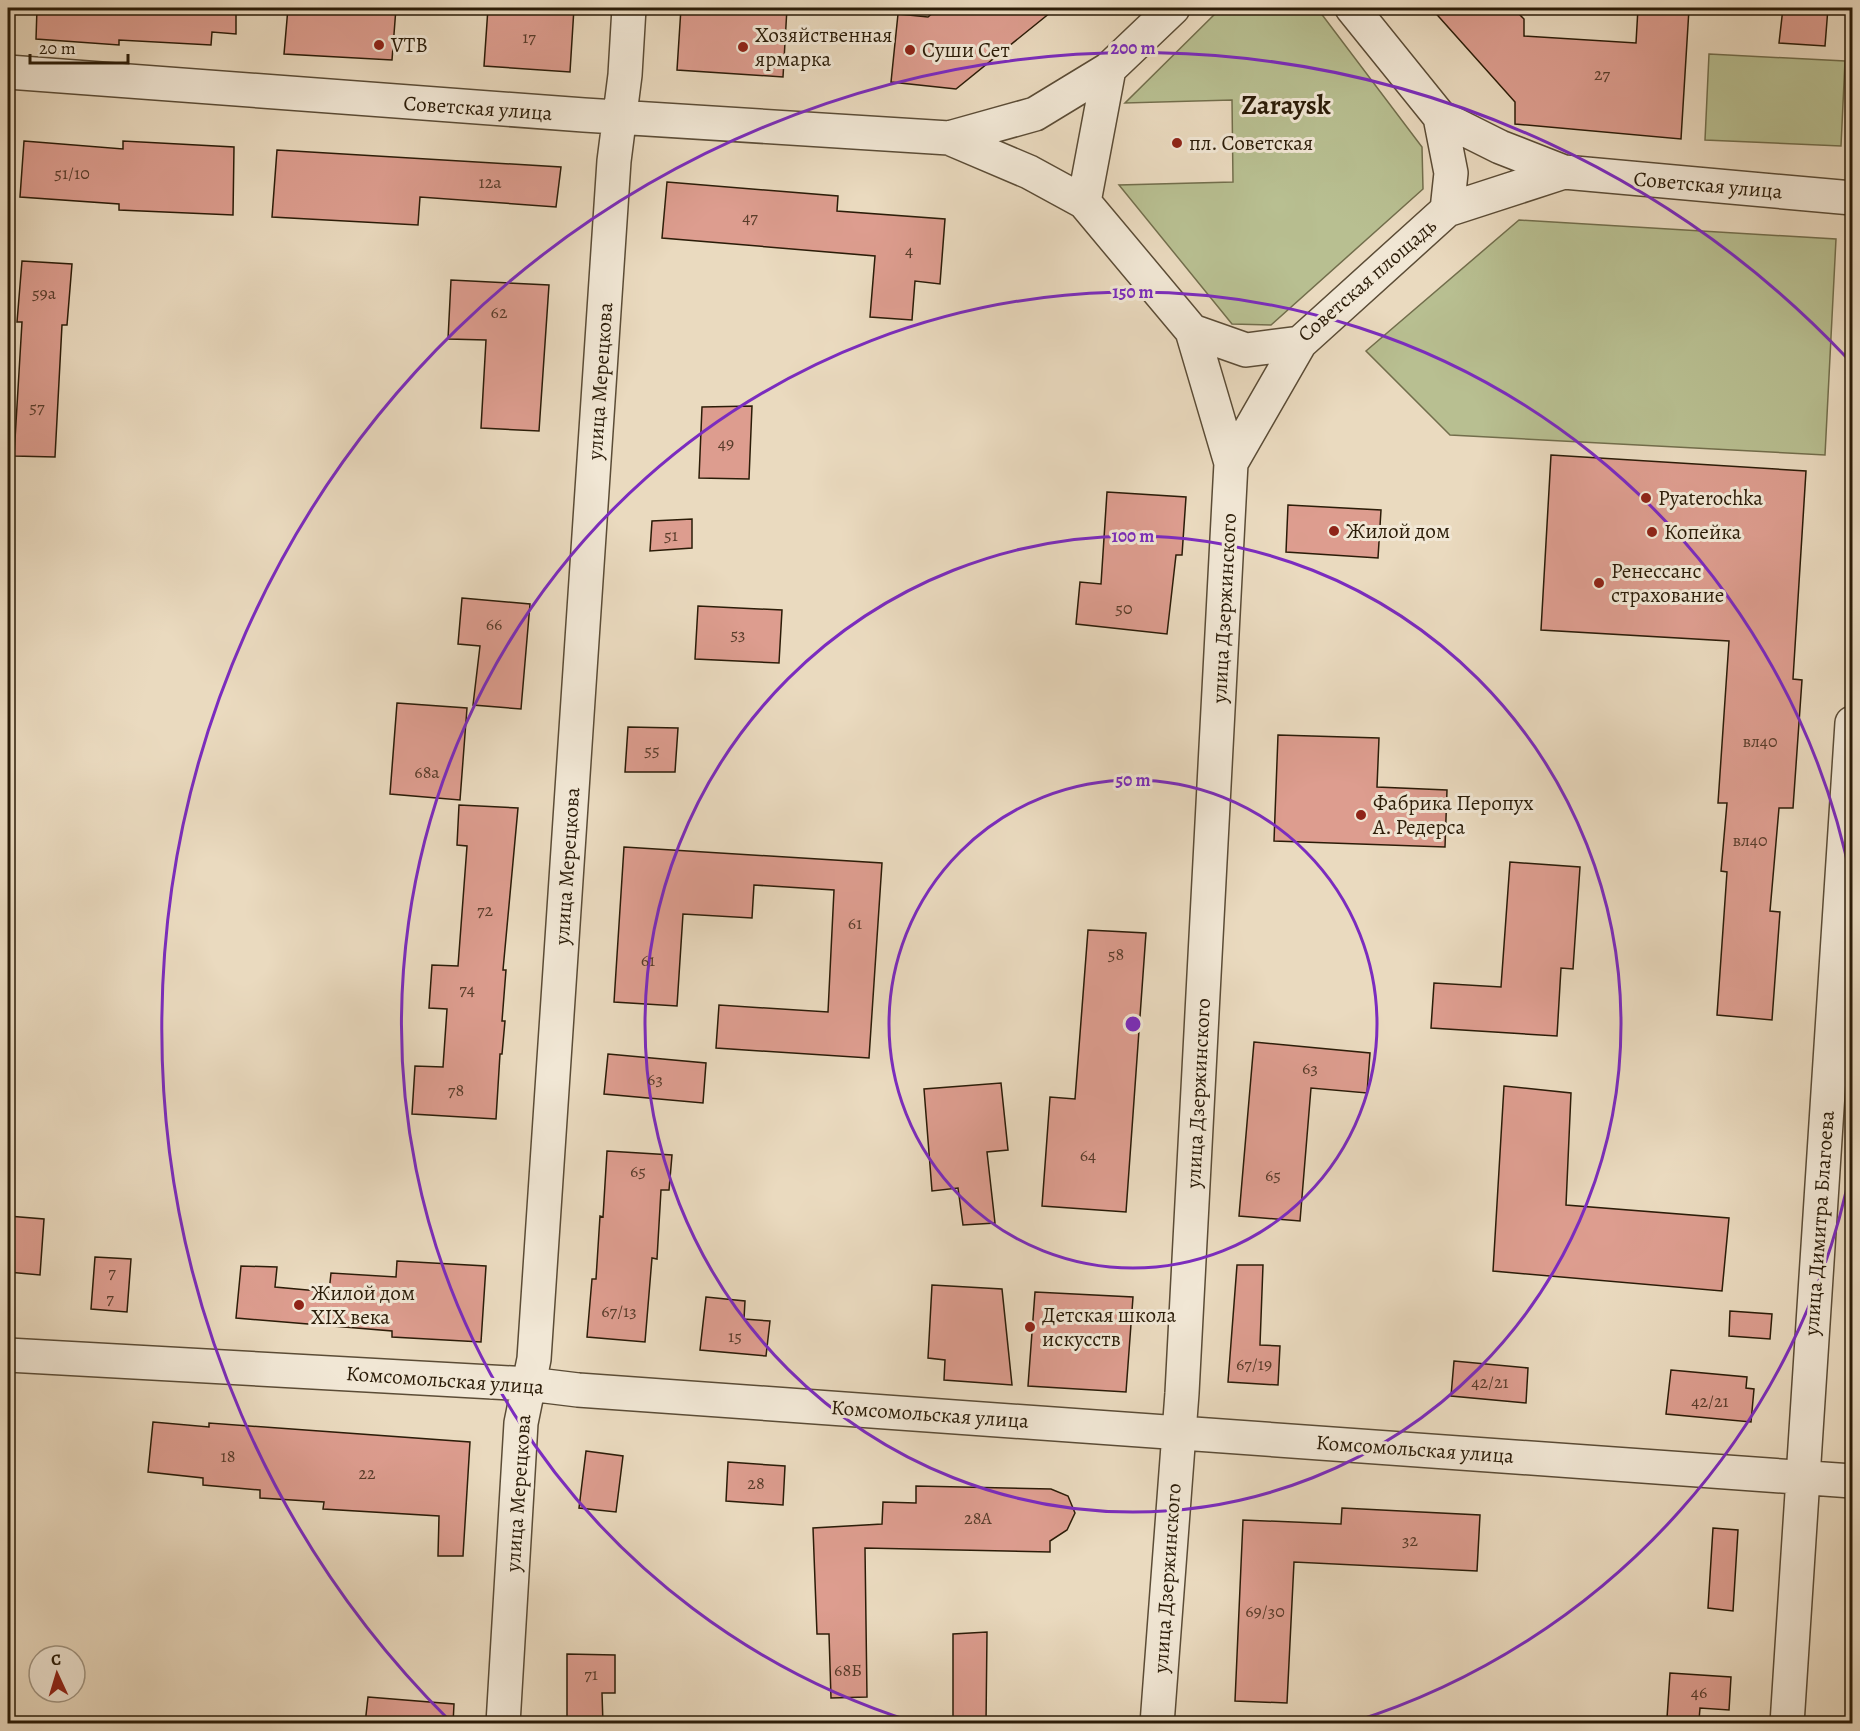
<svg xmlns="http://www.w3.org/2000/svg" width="1860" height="1731" font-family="Alegreya,serif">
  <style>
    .green { fill: #b8bf91; stroke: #726e4c; stroke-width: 1.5 }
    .building { fill: #dd9d8f; stroke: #2b1c08; stroke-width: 1.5 }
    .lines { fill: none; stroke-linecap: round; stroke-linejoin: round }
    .tertiary-casing { stroke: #5b4c36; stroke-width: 36 }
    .tertiary { stroke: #f1e7d5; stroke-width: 33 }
    .ring { fill: none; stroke: #7b2cbf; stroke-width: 3 }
    .poi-dot { fill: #8f2418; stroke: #f1e7d5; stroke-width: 2 }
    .labels { text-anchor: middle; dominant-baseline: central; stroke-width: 6; stroke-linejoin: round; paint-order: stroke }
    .number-label { font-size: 18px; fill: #583c2a }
    .poi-label { font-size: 21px; fill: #2b1c08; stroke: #f1e7d5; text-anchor: start }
    .street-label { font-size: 21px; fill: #2b1c08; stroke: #f1e7d5 }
    .district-label { font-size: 27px; font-weight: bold; fill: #2b1c08; stroke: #f1e7d5 }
    .centre { fill: #7b2cbf; stroke: #f1e7d5; stroke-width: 3 }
    .ring-label { font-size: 18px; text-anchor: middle; font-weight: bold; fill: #7b2cbf; stroke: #f1e7d5; stroke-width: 6; stroke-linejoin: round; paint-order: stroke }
  </style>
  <rect width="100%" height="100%" fill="#eadabf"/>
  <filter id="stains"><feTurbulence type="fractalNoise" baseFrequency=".00333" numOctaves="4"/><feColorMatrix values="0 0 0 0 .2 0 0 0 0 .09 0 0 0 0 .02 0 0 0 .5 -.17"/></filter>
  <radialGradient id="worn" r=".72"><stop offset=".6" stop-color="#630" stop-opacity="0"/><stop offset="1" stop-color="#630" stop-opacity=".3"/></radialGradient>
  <!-- green -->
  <path class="green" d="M1221,8H1317L1422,147L1423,189L1271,325L1232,324L1119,185L1233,182L1232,100L1125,103Z
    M1709,54L1845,61L1841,146L1705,140Z
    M1519,220L1836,239L1825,455L1450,435L1366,351Z"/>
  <!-- building -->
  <path class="building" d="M37,8H236V34L212,32L211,45L119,40V45L36,39Z
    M288,8H396L392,60L284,54Z
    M488,8H574L570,72L484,66Z
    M681,8H787L783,77L677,70Z
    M939,8H1056L956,89L891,82L898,14L928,17Z
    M1431,8H1513L1524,19V36L1636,43L1638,8L1689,9L1681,139L1515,124V102Z
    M1783,8H1828L1825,46L1779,43Z
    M24,141L123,149V141L234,147L233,215L119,210V204L20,197Z
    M277,150L561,167L556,207L420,197L418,225L272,217Z
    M667,182L838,196L837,211L945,219L940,284L915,281L912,320L870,317L875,256L662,238Z
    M22,261L72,264L67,325H62L55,457L14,456L22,322H17Z
    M451,280L549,285L539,431L481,428L486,340L448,339Z
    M752,406L749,479L699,478L702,407Z
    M1551,455L1806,471L1793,679L1802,680L1793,808H1779L1770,911L1780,912L1772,1020L1717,1015L1727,872L1721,871L1727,803H1718L1729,641L1541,630Z
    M1107,492L1186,497L1182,555H1176L1167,634L1076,624L1080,582L1101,584Z
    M1288,505L1381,510L1378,558L1286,552Z
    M692,519V548L650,551L652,521Z
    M462,598L530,604L521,709L473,705L480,646L458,644Z
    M698,606L782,610L779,663L695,659Z
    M397,703L467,708L460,800L390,794Z
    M628,727L678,728L675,772H625Z
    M1278,735L1379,738L1377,787L1447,790L1445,847L1274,841Z
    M459,805L518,808L503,970H506L502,1021H505L502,1054H500L496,1119L412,1114L415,1066L443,1067L447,1009L429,1008L432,965L458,966L467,846L457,845Z
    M624,847L882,863L869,1058L716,1048L719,1005L828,1012L834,890L754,885L752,918L683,914L677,1006L614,1002Z
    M1510,862L1580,867L1573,969L1561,968L1557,1036L1431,1028L1434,983L1501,987Z
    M1088,930L1146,933L1126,1212L1042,1206L1050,1097L1075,1099Z
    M1254,1042L1370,1053L1367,1093L1311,1088L1300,1221L1239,1216Z
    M608,1054L706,1063L703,1103L604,1094Z
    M1001,1083L1008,1150L987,1152L995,1223L963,1225L958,1188L932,1191L924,1089Z
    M1504,1086L1571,1093L1566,1205L1729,1218L1722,1291L1493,1271Z
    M607,1151L672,1155L669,1190H661L657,1259L652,1258L645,1342L587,1337L592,1279H596L600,1216L603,1217Z
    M8,1216L44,1219L40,1275L8,1272Z
    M95,1257L131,1259L127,1312L91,1309Z
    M397,1261L486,1266L481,1342L392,1337V1331L236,1318L241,1266L277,1267L275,1287L329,1292L331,1273L396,1277Z
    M1237,1265H1263L1260,1345L1280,1346L1278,1385L1228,1382Z
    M932,1285L1002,1289L1012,1385L944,1380L945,1360L928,1358Z
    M1035,1292L1133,1297L1126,1392L1028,1386Z
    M706,1297L745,1301L744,1319L770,1321L766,1356L700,1350Z
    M1730,1311L1772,1314L1770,1339L1729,1336Z
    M1454,1361L1528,1368L1526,1403L1451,1396Z
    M1671,1370L1747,1377L1746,1388L1754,1389L1751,1422L1666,1414Z
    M153,1422L209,1427V1423L470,1442L463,1556H438L439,1516L323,1509L324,1502L260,1498V1490L203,1485V1478L148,1472Z
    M586,1451L623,1456L616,1512L579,1508Z
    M728,1462L785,1466L783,1505L726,1501Z
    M916,1486L1051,1489L1068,1496L1075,1513L1067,1530L1050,1541V1552L865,1548L867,1697L831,1698L829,1634H817L813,1528L882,1524L883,1502L916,1503Z
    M1342,1508L1480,1515L1477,1571L1294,1562L1287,1703L1235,1701L1243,1520L1341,1524Z
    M1713,1528L1738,1530L1733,1611L1708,1608Z
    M987,1632L986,1724H953V1634Z
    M567,1654L615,1655V1693H602L603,1724H567Z
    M1670,1673L1731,1677L1729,1710L1700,1708L1699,1720L1667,1718Z
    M368,1697L454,1704L453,1724H365Z"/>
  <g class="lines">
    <defs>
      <path id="tertiary" d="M1173,8L1109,69L1084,202L1192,331L1246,350L1300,343L1447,210L1451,173L1440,117L1352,8
        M8,72L584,115L949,138L1029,172L1084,202
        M1440,117L1500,147L1564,172L1852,198
        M949,138L1035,114L1109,69
        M1447,210L1564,172
        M1231,463L1300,343
        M8,1355L529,1384L578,1390L1852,1481
        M503,1724L521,1423L534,1359L614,161L625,75L629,8
        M1157,1724L1182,1393L1231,463L1192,331
        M1787,1724L1852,723"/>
    </defs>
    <!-- tertiary casing -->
    <use href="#tertiary" class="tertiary-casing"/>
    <!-- tertiary -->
    <use href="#tertiary" class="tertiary"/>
  </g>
  <!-- distance rings -->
  <g class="ring">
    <circle cx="1133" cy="1024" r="244"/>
    <circle cx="1133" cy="1024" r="488"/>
    <path d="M1852 1164A732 732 0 0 1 1353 1722M913 1722A732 732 0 1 1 1852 884"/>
    <path d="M449 1720A976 976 0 1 1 1847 358"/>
  </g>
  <!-- markers -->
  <g class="poi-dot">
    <circle cx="379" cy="45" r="6"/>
    <circle cx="743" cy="47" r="6"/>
    <circle cx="910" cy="50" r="6"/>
    <circle cx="1177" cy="143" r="6"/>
    <circle cx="1646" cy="498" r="6"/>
    <circle cx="1334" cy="531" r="6"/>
    <circle cx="1652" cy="532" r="6"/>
    <circle cx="1599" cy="583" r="6"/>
    <circle cx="1361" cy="815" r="6"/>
    <circle cx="299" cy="1305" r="6"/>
    <circle cx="1030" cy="1327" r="6"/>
  </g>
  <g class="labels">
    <!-- number labels -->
    <g class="number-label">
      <text x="529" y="37">17</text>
      <text x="1602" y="74">27</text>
      <text x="72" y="173">51/10</text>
      <text x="490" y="182">12а</text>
      <text x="750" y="217">47</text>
      <text x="909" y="250">4</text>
      <text x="44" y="293">59а</text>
      <text x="499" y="312">62</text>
      <text x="37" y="407">57</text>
      <text x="726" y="443">49</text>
      <text x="671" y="535">51</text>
      <text x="1124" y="608">50</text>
      <text x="494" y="624">66</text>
      <text x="738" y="634">53</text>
      <text x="1760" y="741">вл40</text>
      <text x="652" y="750">55</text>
      <text x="427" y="772">68а</text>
      <text x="1750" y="840">вл40</text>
      <text x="485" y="910">72</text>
      <text x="855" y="923">61</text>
      <text x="1116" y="954">58</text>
      <text x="648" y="960">61</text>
      <text x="467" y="989">74</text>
      <text x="1310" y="1068">63</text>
      <text x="655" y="1079">63</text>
      <text x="456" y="1090">78</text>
      <text x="1088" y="1155">64</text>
      <text x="638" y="1171">65</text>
      <text x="1273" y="1175">65</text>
      <text x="112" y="1272">7</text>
      <text x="110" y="1298">7</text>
      <text x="619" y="1311">67/13</text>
      <text x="735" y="1336">15</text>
      <text x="1254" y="1364">67/19</text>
      <text x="1490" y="1382">42/21</text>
      <text x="1710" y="1401">42/21</text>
      <text x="228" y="1456">18</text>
      <text x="367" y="1473">22</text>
      <text x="756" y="1483">28</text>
      <text x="978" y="1518">28А</text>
      <text x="1410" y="1540">32</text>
      <text x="1265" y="1611">69/30</text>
      <text x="848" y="1670">68Б</text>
      <text x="591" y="1674">71</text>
      <text x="1699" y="1692">46</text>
    </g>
    <!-- poi labels -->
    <g class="poi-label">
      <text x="755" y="35">Хозяйственная<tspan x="755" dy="24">ярмарка</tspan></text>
      <text x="391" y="45">VTB</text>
      <text x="922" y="50">Суши Сет</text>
      <text x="1189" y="143">пл. Советская</text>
      <text x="1658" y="498">Pyaterochka</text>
      <text x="1346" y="531">Жилой дом</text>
      <text x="1664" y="532">Копейка</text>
      <text x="1611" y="571">Ренессанс<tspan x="1611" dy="24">страхование</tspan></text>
      <text x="1373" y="803">Фабрика Перопух<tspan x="1373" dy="24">А. Редерса</tspan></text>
      <text x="311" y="1293">Жилой дом<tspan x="311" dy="24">XIX века</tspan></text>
      <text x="1042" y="1315">Детская школа<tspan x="1042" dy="24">искусств</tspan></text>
    </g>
    <!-- street labels -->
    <g class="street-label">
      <text transform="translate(478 108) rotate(4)">Советская улица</text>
      <text transform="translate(1708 185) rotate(5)">Советская улица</text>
      <text transform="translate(1367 280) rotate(-41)">Советская площадь</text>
      <text transform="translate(600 381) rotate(-86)">улица Мерецкова</text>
      <text transform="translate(1224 608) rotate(-87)">улица Дзержинского</text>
      <text transform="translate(567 866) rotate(-86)">улица Мерецкова</text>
      <text transform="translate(1198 1093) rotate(-87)">улица Дзержинского</text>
      <text transform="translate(1819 1223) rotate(-86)">улица Димитра Благоева</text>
      <text transform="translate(445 1380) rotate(4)">Комсомольская улица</text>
      <text transform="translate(930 1414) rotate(4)">Комсомольская улица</text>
      <text transform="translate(1415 1449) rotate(4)">Комсомольская улица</text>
      <text transform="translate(518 1493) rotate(-86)">улица Мерецкова</text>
      <text transform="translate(1167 1578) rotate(-86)">улица Дзержинского</text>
    </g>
    <!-- district labels -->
    <g class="district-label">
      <text x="1286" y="105">Zaraysk</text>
    </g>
  </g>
  <circle cx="1133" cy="1024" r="9" class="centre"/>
  <g class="ring-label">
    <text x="1133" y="54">200 m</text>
    <text x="1133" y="298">150 m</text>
    <text x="1133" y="542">100 m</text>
    <text x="1133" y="786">50 m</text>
  </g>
  <!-- margin -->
  <rect width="1860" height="1731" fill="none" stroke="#eadabf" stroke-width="30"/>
  <rect x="9" y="9" width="1842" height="1713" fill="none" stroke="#2b1c08" stroke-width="3"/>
  <rect x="15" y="15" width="1830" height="1701" fill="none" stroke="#2b1c08" stroke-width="1.5"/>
  <!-- north arrow -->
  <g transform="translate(57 1674) rotate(356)"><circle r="28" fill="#f1e7d5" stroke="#a29683" stroke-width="1.5"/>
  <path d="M0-4.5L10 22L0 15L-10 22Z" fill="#8f2418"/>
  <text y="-9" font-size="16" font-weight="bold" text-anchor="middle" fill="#2b1c08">С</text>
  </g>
  <!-- scale -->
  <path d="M30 54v9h98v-9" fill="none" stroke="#2b1c08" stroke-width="3"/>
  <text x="39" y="54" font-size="18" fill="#2b1c08" stroke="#f1e7d5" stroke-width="4.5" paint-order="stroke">20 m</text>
  <rect width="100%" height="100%" filter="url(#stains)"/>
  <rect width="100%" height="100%" fill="url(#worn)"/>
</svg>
